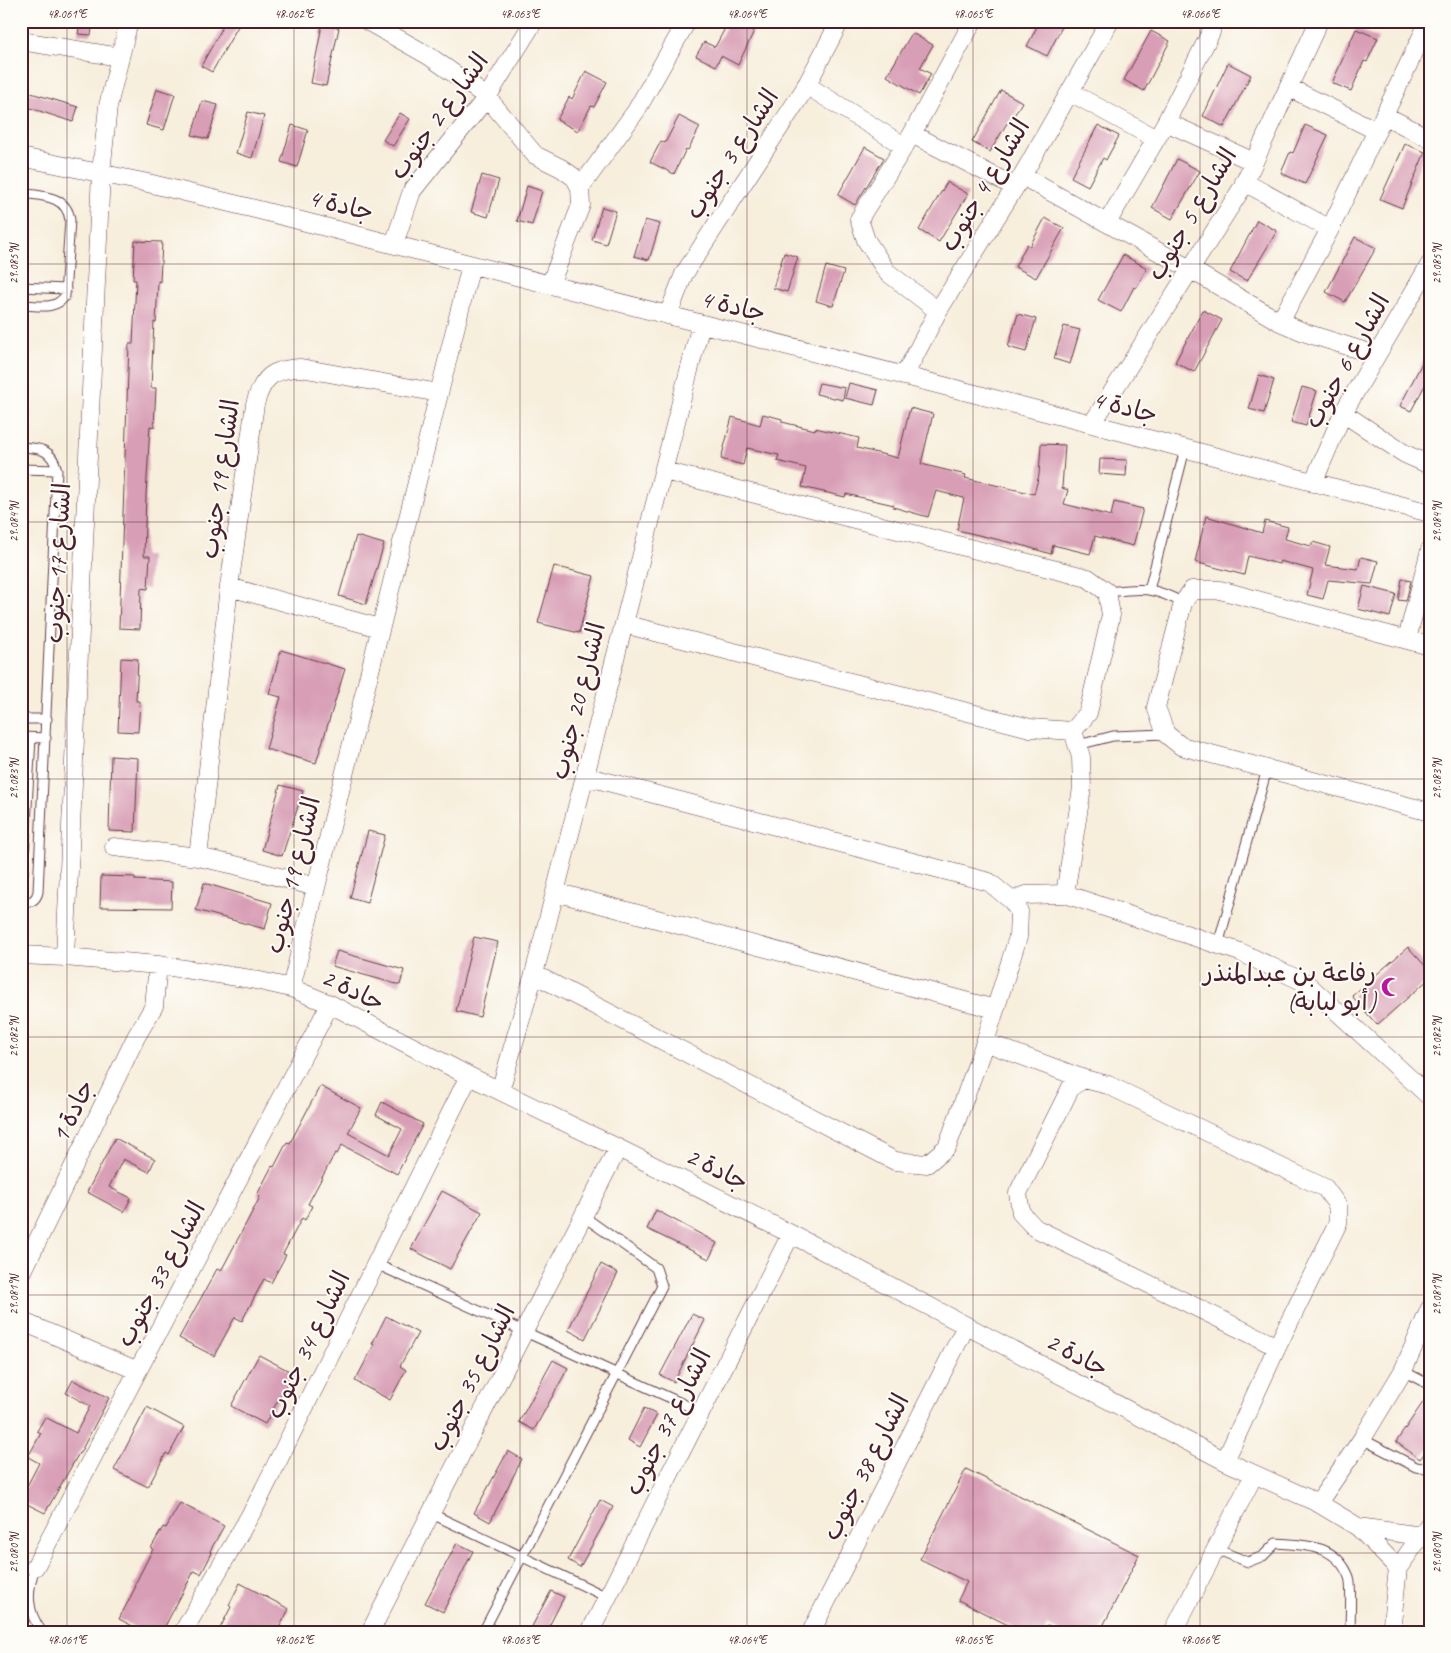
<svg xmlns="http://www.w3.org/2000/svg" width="1451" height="1653" font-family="Caveat,'Playpen Sans Arabic',sans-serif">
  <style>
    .building { fill: #d89eb5 }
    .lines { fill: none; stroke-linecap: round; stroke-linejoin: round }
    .service-casing { stroke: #643e46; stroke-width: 11 }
    .minor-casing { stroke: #643e46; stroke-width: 19 }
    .service { stroke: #fff; stroke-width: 9 }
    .minor { stroke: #fff; stroke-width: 18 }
    .ticks { fill: none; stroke: #4a1f2b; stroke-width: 1; stroke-opacity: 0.45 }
    .labels { text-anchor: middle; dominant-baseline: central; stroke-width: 4; stroke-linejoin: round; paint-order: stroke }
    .street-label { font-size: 25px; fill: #4a1f2b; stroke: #fdfcf7 }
    .poi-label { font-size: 25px; fill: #4a1f2b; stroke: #fdfcf7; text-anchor: end }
    .neatline { fill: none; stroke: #4a1f2b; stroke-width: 2 }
    .ticks-label { font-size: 12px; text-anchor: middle; fill: #4a1f2b }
  </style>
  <rect width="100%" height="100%" fill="#fdfcf7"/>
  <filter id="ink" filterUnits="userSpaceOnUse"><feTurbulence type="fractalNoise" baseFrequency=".02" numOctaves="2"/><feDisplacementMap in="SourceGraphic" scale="10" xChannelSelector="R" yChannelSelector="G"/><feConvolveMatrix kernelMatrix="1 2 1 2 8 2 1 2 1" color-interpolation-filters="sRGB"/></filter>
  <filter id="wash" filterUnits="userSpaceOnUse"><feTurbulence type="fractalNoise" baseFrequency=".0096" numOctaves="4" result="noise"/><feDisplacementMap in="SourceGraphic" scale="20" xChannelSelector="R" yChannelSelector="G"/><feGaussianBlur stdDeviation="1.12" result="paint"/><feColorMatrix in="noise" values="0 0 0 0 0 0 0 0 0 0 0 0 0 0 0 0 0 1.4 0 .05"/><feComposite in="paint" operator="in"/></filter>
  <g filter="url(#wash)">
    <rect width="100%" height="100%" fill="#f7eedc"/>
    <g id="blocks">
      <!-- building -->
      <path class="building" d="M80,21H93L91,35L78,34Z
        M226,21H241L212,72L201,66Z
        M729,21H743L742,25L754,31L738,65L721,56L716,66L696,56L704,42L715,47Z
        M1040,21H1065L1047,56L1027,46Z
        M322,25L339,28L326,86L311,83Z
        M1356,29L1378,38L1367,62L1364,61L1351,91L1332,83Z
        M1151,31L1170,41L1144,91L1124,80Z
        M912,33L933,45L920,68L931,74L919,95L887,76Z
        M1228,63L1251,75L1224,127L1203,116Z
        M586,71L607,82L594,107L591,106L578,131L557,120L569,97L572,99Z
        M157,89L175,94L164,130L146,125Z
        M21,90L78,107L73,122L21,105Z
        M1001,90L1022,102L1009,124L1007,123L990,152L972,142Z
        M202,101L218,105L208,139L192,135Z
        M248,112L264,116L252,158L236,153Z
        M400,113L410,119L393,146L383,140Z
        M679,116L700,127L688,150L686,149L674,174L650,162L661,141L665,143Z
        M292,125L308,130L297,167L281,162Z
        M1098,125L1119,136L1106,160L1103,158L1088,186L1071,177Z
        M1305,125L1328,135L1305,184L1281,173L1290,152L1293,153Z
        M1405,144L1425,152L1402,208L1380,199Z
        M865,147L884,158L855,205L838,195Z
        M1177,159L1200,171L1172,219L1152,208Z
        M482,175L499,180L488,217L471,212Z
        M947,182L968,194L939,242L919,230Z
        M527,186L542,191L532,225L517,221Z
        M602,207L616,211L606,244L592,240Z
        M1045,218L1064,228L1036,278L1015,267L1027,244L1030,246Z
        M645,220L660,224L649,260L634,256Z
        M1257,220L1277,231L1247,281L1230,272Z
        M1355,237L1376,248L1345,302L1326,292Z
        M135,241L162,242L160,282L158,281L156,323L154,322L151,388H156L154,427L150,426L146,495L144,556H150L148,589L141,588L140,629L119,628L129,344H133L136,280H133Z
        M784,253L798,257L787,292L773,288Z
        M1123,255L1147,268L1136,288L1134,287L1121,312L1098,300Z
        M826,266L844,271L833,306L816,301Z
        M1203,310L1222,320L1194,372L1175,362Z
        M1018,314L1036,319L1026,352L1008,347Z
        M1064,326L1080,330L1070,364L1054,359Z
        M1430,347V376L1411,411L1400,406Z
        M1259,375L1274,380L1264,413L1249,409Z
        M819,383L845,388L843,400L816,394Z
        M849,383L878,390L874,405L845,398Z
        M1302,387L1317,391L1306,426L1291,422Z
        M910,408L933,414L921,464L966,475L965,478L1034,494L1039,475L1041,444L1065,445L1062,488L1068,490L1064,504L1111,516L1114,502L1143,509L1133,546L1095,536L1090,554L1053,545L1051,554L1021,545L957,530L964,498L936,491L928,517L893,507L894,505L846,494L845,497L802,487L806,468L777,461L779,455L747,448L743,465L721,459L732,417L760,425L763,414L782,419V422L815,430V428L859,438L857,448L898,458Z
        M1100,459L1127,460L1126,476L1099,474Z
        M1206,516L1262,533L1265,521L1288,527L1285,539L1311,546L1313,542L1330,547L1325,565L1358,569L1361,557L1378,561L1372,584L1328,580L1323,599L1307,595L1313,570L1280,561L1279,564L1248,556L1244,575L1195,562Z
        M356,536L384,544L366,604L339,596Z
        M554,566L594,576L579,633L538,623Z
        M1402,579L1411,581L1406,601L1398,600Z
        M1364,586L1396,594L1390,617L1358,609Z
        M281,650L345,669L316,763L266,749L281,697L269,694Z
        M121,658L138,659L136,701H140L138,732L118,731Z
        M111,756L138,758L135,832L109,831Z
        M280,785L303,791L282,856L262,850Z
        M368,831L385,835L367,903L350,898Z
        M101,876L135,877V880L172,882L171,908L100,907Z
        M204,883L272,903L265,929L196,910Z
        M474,937L498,942L480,1017L456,1011Z
        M1408,947L1430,971V978L1377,1025L1352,996Z
        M337,951L404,970L400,985L332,966Z
        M320,1086L361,1108L348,1133L389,1155L402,1129L376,1115L382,1102L423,1124L397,1174L342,1145L337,1154L335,1153L308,1204L312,1206L305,1220L302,1218L283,1254L286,1255L271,1283L264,1279L242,1321L235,1317L214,1356L179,1338L217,1269L221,1271L260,1197L257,1195L272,1166L274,1167L287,1142L290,1143Z
        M115,1138L155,1159L149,1172L123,1159L109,1187L131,1198L124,1212L87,1192Z
        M442,1191L482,1212L450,1269L411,1249Z
        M656,1210L717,1243L709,1259L647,1229Z
        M601,1264L618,1273L585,1339L568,1330Z
        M692,1314L705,1320L674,1382L660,1375Z
        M386,1316L418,1333L400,1366L406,1370L390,1400L355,1381L374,1345L372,1344Z
        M259,1355L293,1373L265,1424L231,1406Z
        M553,1360L568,1368L534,1430L519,1422Z
        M73,1380L109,1398L80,1453H79L45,1513L21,1501V1485L26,1488L39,1463L28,1457L41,1433L37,1431L45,1417L76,1433L90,1406L66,1393Z
        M1430,1392V1446L1420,1459L1396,1442Z
        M147,1407L184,1427L169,1455L166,1453L148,1487L114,1470Z
        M644,1408L657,1415L640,1447L628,1440Z
        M508,1451L522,1459L490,1522L474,1513Z
        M966,1469L1139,1555L1100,1632H1062L1047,1625L1044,1632H1022L958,1600L967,1582L920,1559Z
        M600,1500L613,1507L580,1567L568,1560Z
        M180,1503L224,1526L210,1551L212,1553L201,1574L194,1571L162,1632H144L119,1619L136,1586H134L153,1549L151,1548L163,1527L166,1528Z
        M457,1543L473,1551L443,1612L425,1603Z
        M240,1583L289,1609L277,1632H218L231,1607L229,1605Z
        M551,1591L564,1597L546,1632H529Z"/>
    </g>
  </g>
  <g filter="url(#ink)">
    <use href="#blocks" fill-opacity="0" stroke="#643e46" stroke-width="1"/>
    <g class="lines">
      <defs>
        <path id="service" d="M21,193C41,196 67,195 70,220L65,296C55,311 36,305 21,305
          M21,287L66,289
          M21,447C40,448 52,449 57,470L38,892C36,901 30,903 21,903
          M21,469L57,470
          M1149,590L1185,449
          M1107,592C1141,588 1152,586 1183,603
          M21,719H47
          M21,737L46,738
          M1078,745L1113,736L1166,734
          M23,874L31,738
          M1218,945L1267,769
          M376,1264L701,1412
          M1403,1371L1430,1385
          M1362,1439L1416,1467L1422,1468L1430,1465
          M430,1513L607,1597
          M1216,1549L1248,1562L1263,1556L1276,1543C1306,1545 1336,1544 1349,1577C1352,1584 1350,1621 1350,1632
          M35,1567C27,1591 26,1611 42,1632
          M483,1632L662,1286L656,1268L583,1216"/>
        <path id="minor" d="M367,21L429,56L487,97L535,155L561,168L575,178L580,188L581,205L550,285
          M21,41L120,57
          M806,85L904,146
          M1288,87L1377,131
          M1070,92L1156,139
          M1384,115L1430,139
          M1166,122L1211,32
          M912,134L973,21
          M21,157L148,183L259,210L1092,424L1430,513
          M1022,176L1190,269L1280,322L1306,333L1376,355
          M1244,182L1330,229
          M580,188L636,111L687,21
          M1107,223L1166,122L1254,162
          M394,244L412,191L487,97L534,21
          M938,311L887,272L866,240L859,219L912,134L1015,187
          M668,315L684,274L804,90L840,21
          M1280,322L1330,229L1429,21
          M904,376L938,311L1022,176L1110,21
          M1343,413L1405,454L1430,465
          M1092,424L1242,188L1319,21
          M1313,483L1343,413L1430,264
          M229,587L380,628
          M624,624L1030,728L1073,731L1088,713L1111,615L1107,592L1088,578L664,471
          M1407,639L1430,550
          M1430,646L1220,590H1192L1183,603L1156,707L1166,734L1181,746L1430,812
          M114,847L198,857L235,865L316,887
          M198,857L229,587L255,404C263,376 273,369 301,368L439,393
          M555,892L995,1009
          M1065,894L1082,788L1081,757L1073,731
          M1012,901L1026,895L1065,894L1240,952L1306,983L1430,1097
          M21,955L65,957L158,965L251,979L291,988L330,1004L469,1076L618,1148L791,1234L1225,1461L1318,1503L1358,1527L1398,1568
          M65,957L101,173L108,106L129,21
          M534,974L895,1161L927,1164L947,1147L985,1042L1018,937L1019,911L1012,901L989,882L585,776
          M291,988L471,265
          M985,1042L1084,1079
          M500,1091L534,974L701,324
          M21,1275L136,1037L154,1006L158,965
          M21,1321L138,1371
          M1225,1461L1277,1347L1338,1223V1206L1325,1188L1108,1085L1084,1079L1071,1087L1018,1193L1021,1213L1035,1228L1277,1347
          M1318,1503L1362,1439L1403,1371L1430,1308
          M1358,1527L1421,1536
          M35,1567L330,1004
          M183,1632L256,1505L469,1076
          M370,1632L618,1148
          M590,1632L791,1234
          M811,1632L966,1326
          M1173,1632L1254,1475
          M1391,1632L1398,1568L1430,1523"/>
      </defs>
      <!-- service casing -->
      <use href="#service" class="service-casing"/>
      <!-- minor casing -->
      <use href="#minor" class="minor-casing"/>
      <!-- service -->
      <use href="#service" class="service"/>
      <!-- minor -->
      <use href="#minor" class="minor"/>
    </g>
  </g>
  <!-- ticks -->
  <path class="ticks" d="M67,21V1632M294,21V1632M520,21V1632M747,21V1632M973,21V1632M1200,21V1632M1426,21V1632M21,264H1430M21,522H1430M21,779H1430M21,1037H1430M21,1295H1430M21,1553H1430"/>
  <!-- icons -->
  <defs>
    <symbol id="mosque-bare" viewBox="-9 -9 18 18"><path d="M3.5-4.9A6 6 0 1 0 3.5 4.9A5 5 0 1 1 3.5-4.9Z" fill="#b5179e" stroke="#fdfcf7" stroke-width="2.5" paint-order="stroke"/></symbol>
  </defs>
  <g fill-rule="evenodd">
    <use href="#mosque-bare" x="1377" y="973" width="28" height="28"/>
  </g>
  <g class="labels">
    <!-- street labels -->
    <g class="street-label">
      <text transform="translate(439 116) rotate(-54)">الشارع 2 جنوب</text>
      <text transform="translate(732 154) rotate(-57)">الشارع 3 جنوب</text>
      <text transform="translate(985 185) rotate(-59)">الشارع 4 جنوب</text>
      <text transform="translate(341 205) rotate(14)">جادة 4</text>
      <text transform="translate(1192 214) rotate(-59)">الشارع 5 جنوب</text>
      <text transform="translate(733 306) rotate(14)">جادة 4</text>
      <text transform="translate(1347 361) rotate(-61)">الشارع 6 جنوب</text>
      <text transform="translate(1125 407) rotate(15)">جادة 4</text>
      <text transform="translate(220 479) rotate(-82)">الشارع 19 جنوب</text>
      <text transform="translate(58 563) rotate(-87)">الشارع 17 جنوب</text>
      <text transform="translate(578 701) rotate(-76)">الشارع 20 جنوب</text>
      <text transform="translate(293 875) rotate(-76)">الشارع 19 جنوب</text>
      <text transform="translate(353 990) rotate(26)">جادة 2</text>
      <text transform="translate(73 1111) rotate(-64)">جادة 1</text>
      <text transform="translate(717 1169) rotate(27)">جادة 2</text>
      <text transform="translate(161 1274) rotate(-62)">الشارع 33 جنوب</text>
      <text transform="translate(308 1345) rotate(-64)">الشارع 34 جنوب</text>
      <text transform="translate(1077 1355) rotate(28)">جادة 2</text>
      <text transform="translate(472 1378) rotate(-63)">الشارع 35 جنوب</text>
      <text transform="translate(668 1422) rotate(-63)">الشارع 37 جنوب</text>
      <text transform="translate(866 1467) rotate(-63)">الشارع 38 جنوب</text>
    </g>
    <!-- poi labels -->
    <g class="poi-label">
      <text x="1376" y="973">رفاعة بن عبدالمنذر<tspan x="1376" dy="29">(أبو لبابة)</tspan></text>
    </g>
  </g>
  <!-- margin -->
  <rect width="1451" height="1653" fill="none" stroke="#fdfcf7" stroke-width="55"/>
  <rect x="28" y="28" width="1396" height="1598" class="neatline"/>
  <g class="ticks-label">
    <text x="67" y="18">48.061°E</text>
    <text x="294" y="18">48.062°E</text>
    <text x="520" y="18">48.063°E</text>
    <text x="747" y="18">48.064°E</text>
    <text x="973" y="18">48.065°E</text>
    <text x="1200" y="18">48.066°E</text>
    <text transform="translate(14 264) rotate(-90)" y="4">29.085°N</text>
    <text transform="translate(1437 264) rotate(-90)" y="4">29.085°N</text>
    <text transform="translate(14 522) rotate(-90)" y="4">29.084°N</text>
    <text transform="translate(1437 522) rotate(-90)" y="4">29.084°N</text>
    <text transform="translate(14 779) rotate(-90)" y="4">29.083°N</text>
    <text transform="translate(1437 779) rotate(-90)" y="4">29.083°N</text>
    <text transform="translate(14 1037) rotate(-90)" y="4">29.082°N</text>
    <text transform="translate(1437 1037) rotate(-90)" y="4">29.082°N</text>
    <text transform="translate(14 1295) rotate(-90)" y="4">29.081°N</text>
    <text transform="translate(1437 1295) rotate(-90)" y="4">29.081°N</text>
    <text transform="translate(14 1553) rotate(-90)" y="4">29.080°N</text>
    <text transform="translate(1437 1553) rotate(-90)" y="4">29.080°N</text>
    <text x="67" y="1644">48.061°E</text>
    <text x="294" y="1644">48.062°E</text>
    <text x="520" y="1644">48.063°E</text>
    <text x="747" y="1644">48.064°E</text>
    <text x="973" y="1644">48.065°E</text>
    <text x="1200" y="1644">48.066°E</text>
  </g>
</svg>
